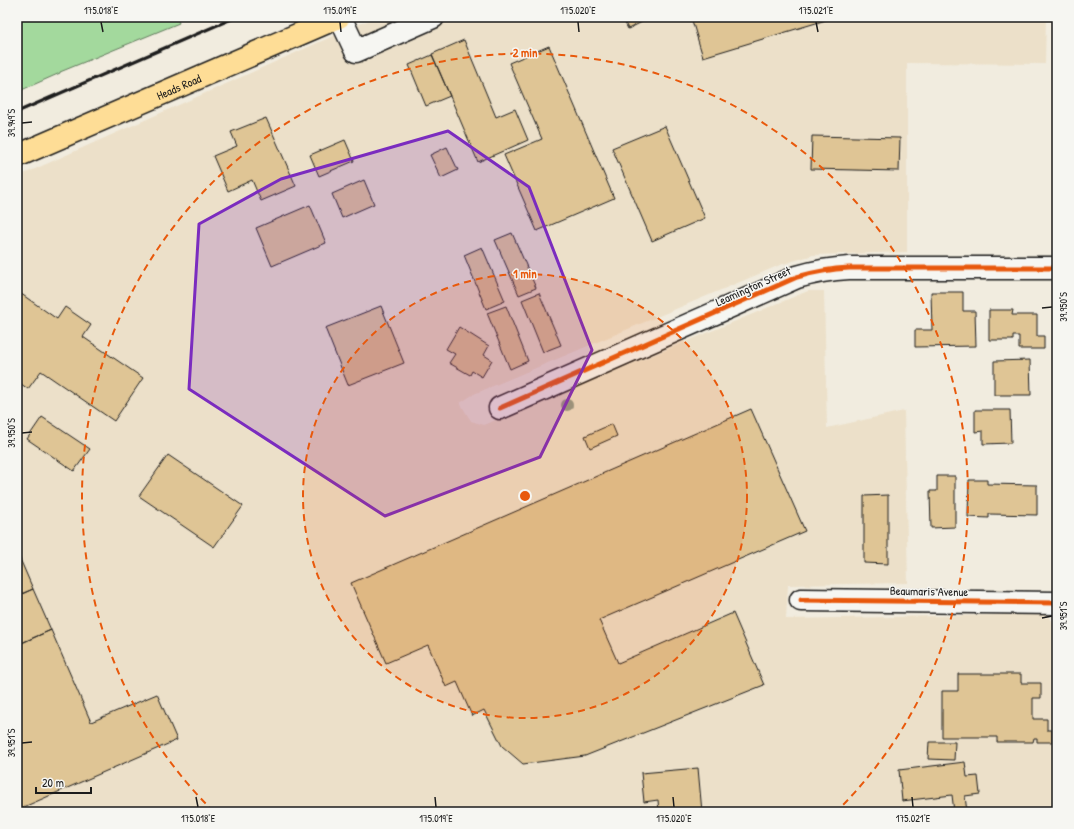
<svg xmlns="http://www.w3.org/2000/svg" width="1074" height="829" font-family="'Patrick Hand',sans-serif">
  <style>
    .built { fill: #ece0c9 }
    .green { fill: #a3d99d; stroke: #607a5c }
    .building { fill: #dfc595; stroke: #1c1c1c }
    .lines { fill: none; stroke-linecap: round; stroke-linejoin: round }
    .minor-casing { stroke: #1c1c1c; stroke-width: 25 }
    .major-casing { stroke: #1c1c1c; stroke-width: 25 }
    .minor { stroke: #f6f6f2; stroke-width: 22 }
    .major { stroke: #fedd96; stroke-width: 22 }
    .rail { stroke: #1c1c1c; stroke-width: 3 }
    .cycleway-casing { stroke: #f6f6f2; stroke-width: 8 }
    .cycleway { stroke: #e8590c; stroke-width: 5 }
    .tree { fill: #929989 }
    .marked { fill: #7b2cbf; fill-opacity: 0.2; stroke: #7b2cbf; stroke-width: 3; stroke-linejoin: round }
    .ticks { fill: none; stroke: #1c1c1c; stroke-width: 1.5 }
    .ring { fill: none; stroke: #e8590c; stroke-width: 2; stroke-dasharray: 7 5 }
    .labels { text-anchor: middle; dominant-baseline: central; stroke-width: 3; stroke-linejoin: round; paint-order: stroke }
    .street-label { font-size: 12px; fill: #1c1c1c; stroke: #f6f6f2 }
    .centre { fill: #e8590c; stroke: #f6f6f2; stroke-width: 2 }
    .ring-label { font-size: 12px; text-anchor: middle; font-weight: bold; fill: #e8590c; stroke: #f6f6f2; stroke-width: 3; stroke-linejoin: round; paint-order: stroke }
    .neatline { fill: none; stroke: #1c1c1c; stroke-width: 1.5 }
    .ticks-label { font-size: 10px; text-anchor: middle; fill: #1c1c1c }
  </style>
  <rect width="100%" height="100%" fill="#f1ecdf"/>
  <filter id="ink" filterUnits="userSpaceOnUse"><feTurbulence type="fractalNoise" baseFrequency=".025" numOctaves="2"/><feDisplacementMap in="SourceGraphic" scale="8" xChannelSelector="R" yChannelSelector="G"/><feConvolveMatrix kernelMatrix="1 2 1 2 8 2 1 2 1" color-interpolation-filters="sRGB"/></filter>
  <g filter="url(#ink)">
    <!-- built -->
    <path class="built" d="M376,17H1046L1045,64L907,63V252L813,255L780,265L474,394L460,403L471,421L484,425L808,291H824L827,428L904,411L908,583L788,585L786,619L1045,614L1057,625V812H17V177Z"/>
    <!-- green -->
    <path class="green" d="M17,17H177L179,23L60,72V73L17,92Z"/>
    <!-- building -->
    <path class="building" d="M622,17H652L628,29Z
      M691,17H836L703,57Z
      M464,40L496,117L515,109L528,140L478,162L432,54Z
      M549,46L614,198L537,231L504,155L542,139L509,63Z
      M432,55L450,96L426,106L409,65Z
      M266,118L296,186L261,201L252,180L228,191L213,156L237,146L231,132Z
      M665,126L705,218L652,241L612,148Z
      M812,136L900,138L899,171L811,169Z
      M345,140L354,161L319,176L310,155Z
      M447,147L458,170L441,178L430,155Z
      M364,180L374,204L342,218L332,194Z
      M310,205L326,243L272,266L256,228Z
      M512,233L536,288L519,295L495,240Z
      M482,247L505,301L486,309L464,255Z
      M17,291L57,319L65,307L91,325L83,337L143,378L114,421L41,371L28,389L17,381Z
      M931,292H963V311H975L976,346L915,347V330H932Z
      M539,293L561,345L543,352L522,300Z
      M381,306L404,363L348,385L325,328Z
      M506,306L528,361L510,369L487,313Z
      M989,310H1013L1012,315H1037V336H1044V349H1019V336H1013V340H989Z
      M459,327L489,346L484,355L492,360L482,377L472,371L470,375L449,363L455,354L446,349Z
      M1030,360L1031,395H994V361Z
      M751,409L805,531L599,620L618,663L733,613L764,685L585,756L523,764L502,746L484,710L472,716L457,682L446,687L428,645L386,663L351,583Z
      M975,410H1010L1011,443L983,444V431L975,432Z
      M42,417L90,449L74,471L27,439Z
      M612,424L617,436L590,448L585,436Z
      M168,455L243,506L214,547L139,496Z
      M937,476H955V527L931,528L930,491H937Z
      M969,480H987V484L1037,485V515L989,514V518L968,517Z
      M888,495V564L864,563V496Z
      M17,552L33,589L17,596Z
      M33,589L51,630L17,645V596Z
      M51,630L91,722L157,694L177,740L17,810V645Z
      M958,674H1021V683H1041V698H1033V719H1047V730H1052V742H1037V738H1034L1033,742H997V737H942V691H958Z
      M929,742H955L954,760L928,759Z
      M965,762L967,777L978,776L980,794L965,796L967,812H954L952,795L902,801L899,770Z
      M698,768L702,812H659L658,800L644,802L641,773Z"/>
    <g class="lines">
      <defs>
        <path id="minor" d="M340,17L356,51L433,17
          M500,408L797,277C814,272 830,269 849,268H1057
          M801,600L1057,603"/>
        <g id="major">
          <path id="s1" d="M17,156L339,17"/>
        </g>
      </defs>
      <!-- minor casing -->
      <use href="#minor" class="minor-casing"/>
      <!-- major casing -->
      <use href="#major" class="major-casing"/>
      <!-- minor -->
      <use href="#minor" class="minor"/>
      <!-- major -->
      <use href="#major" class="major"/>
      <!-- rail -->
      <path class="rail" d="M17,112L236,17"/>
      <defs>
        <path id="cycleway" d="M500,408L797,277C814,272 830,269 849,268H1057
          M801,600L1057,603"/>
      </defs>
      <!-- cycleway casing -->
      <use href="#cycleway" class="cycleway-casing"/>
      <!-- cycleway -->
      <use href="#cycleway" class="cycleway"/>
    </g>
    <!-- trees -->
    <circle class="tree" cx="567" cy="405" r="6"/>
  </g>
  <!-- marked area -->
  <path class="marked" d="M448,131L529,187L592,350L540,457L385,516L189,389L199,224L281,179Z"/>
  <!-- ticks -->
  <path class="ticks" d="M101,22L103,32M340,22L341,32M578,22L579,32M816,22L818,32M22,123L32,122M1042,308L1052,307M22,433L32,432M1042,618L1052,616M22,743L32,742M196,797L198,807M435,797L436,807M673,797L674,807M912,797L913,807"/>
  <!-- distance rings -->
  <circle cx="525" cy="496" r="222" fill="#e8590c" fill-opacity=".12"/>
  <g class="ring">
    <circle cx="525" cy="496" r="222"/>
    <path d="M214 812A443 443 0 1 1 836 812"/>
  </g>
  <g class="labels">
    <!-- street labels -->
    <g class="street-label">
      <text stroke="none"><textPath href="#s1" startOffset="176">Heads Road</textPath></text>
      <text transform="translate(753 286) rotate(-24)">Leamington Street</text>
      <text transform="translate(929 591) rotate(1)">Beaumaris Avenue</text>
    </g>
  </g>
  <circle cx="525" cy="496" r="6" class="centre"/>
  <g class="ring-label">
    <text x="525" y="57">2 min</text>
    <text x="525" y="278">1 min</text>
  </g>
  <!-- margin -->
  <rect width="1074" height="829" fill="none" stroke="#f6f6f2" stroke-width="44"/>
  <!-- scale -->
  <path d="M36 787v6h55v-6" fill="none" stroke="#1c1c1c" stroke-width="2"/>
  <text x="42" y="787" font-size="12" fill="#1c1c1c" stroke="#f6f6f2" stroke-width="3" paint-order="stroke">20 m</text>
  <rect x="22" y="22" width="1030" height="785" class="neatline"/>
  <g class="ticks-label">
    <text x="101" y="14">175.018°E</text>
    <text x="340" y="14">175.019°E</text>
    <text x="578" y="14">175.020°E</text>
    <text x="816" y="14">175.021°E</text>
    <text transform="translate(11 123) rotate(-90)" y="4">39.949°S</text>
    <text transform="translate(1063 307) rotate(-90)" y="4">39.950°S</text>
    <text transform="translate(11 433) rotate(-90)" y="4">39.950°S</text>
    <text transform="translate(1063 616) rotate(-90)" y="4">39.951°S</text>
    <text transform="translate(11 743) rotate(-90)" y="4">39.951°S</text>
    <text x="198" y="822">175.018°E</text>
    <text x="436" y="822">175.019°E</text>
    <text x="674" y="822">175.020°E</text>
    <text x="913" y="822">175.021°E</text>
  </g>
</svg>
